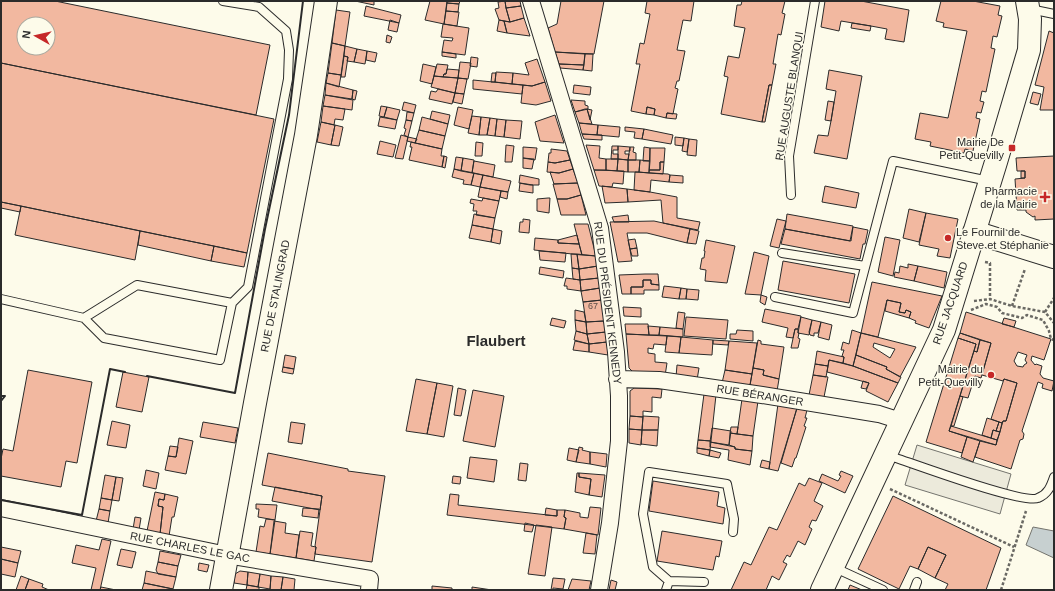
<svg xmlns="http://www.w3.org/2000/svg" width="1055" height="591" font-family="Helvetica,sans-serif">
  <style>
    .parking { fill: #eceadb; stroke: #74746e }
    .water { fill: #c7d0d0; stroke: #74746e }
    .building { fill: #f2b8a0; stroke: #2b2b2b; fill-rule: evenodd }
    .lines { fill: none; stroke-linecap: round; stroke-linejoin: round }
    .lane-casing { stroke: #2b2b2b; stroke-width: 10 }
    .street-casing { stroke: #2b2b2b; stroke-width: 18 }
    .secondary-casing { stroke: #2b2b2b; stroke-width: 24 }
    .path { stroke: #6a6964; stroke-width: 2.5; stroke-dasharray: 3 2; stroke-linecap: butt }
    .lane { stroke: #fdfbea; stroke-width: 8 }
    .street { stroke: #fdfbea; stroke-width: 16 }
    .secondary { stroke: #fdfbea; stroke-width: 22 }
    .wall { stroke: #2b2b2b; stroke-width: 2 }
    .poi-dot { fill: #c62828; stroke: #fdfbea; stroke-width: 1.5 }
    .labels { text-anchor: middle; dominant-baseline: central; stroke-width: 3; stroke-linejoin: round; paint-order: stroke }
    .number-label { font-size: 9px; fill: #5d4e48 }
    .street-label { font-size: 11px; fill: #2b2b2b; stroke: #fdfbea }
    .poi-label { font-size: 11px; fill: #2b2b2b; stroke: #fdfbea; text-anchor: end }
    .district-label { font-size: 15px; font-weight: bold; fill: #2b2b2b; stroke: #fdfbea }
  </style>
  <rect width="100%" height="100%" fill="#fdfbea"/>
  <!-- parking -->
  <path class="parking" d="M917,445L1011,474L1000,514L905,485Z"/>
  <!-- water -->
  <path class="water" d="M1033,527L1054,531V558L1026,545Z"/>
  <!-- building -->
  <path class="building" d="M1,1H55L270,45L256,115L1,63ZM24,24H48V48H24Z
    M355,1H374V5Z
    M430,1H447L444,24L425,20Z
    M447,1H460L459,4L447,3Z
    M505,1L506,8L510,22L499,20L495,9L499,8L498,2Z
    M505,1H520L521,6L506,8Z
    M561,1H604L594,54L555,52L548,28L557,24Z
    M647,1H694L691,21L683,20L677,50L685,51L679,81H677L675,88L678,89L673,114L667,113L666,118L654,115L655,109L647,107L646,114L631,111L640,64H636L640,43L644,44L650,14L645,13Z
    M742,1H785L782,13L785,14L781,35L778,34L773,64H776L772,85H769L762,122L721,114L728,77L724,76L728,56L739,58L745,28L734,26L737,5H741Z
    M825,1H861L909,10L904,42L885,39L887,29L871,26L841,21L839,31L821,27Z
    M941,1H973L1000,6L998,15L1002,16L997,37L993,36L991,48L995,49L986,92L982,91L980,101L984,102L981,113L977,112L976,118L980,119L973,151L965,149L964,153L930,146L931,142L915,139L920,113L948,118L967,31L943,27L944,23L936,21Z
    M447,3L459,4L458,12L446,11Z
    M366,6L401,15L399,23L364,16Z
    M521,6L524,18L510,22L506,8Z
    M336,10L350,12L345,46L332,43Z
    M446,11L459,12L457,26L444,24Z
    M524,18L530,36L507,33L504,21L510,22Z
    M390,20L399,23L397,32L388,30Z
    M499,20L504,21L507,33L497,31Z
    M852,23L871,26L870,31L851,28Z
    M443,24L469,28L465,55L442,52L444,40L452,41L453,38L441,37Z
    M1049,31L1054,33V110H1040L1044,87L1035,85Z
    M387,35L392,37L390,43L386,42Z
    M332,43L345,46L341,75L328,73Z
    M345,46L357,49L354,62L347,61L348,57L344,56Z
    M357,49L367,51L365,64L354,62Z
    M367,51L377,53L375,62L366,60Z
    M442,52L456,54V58L442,56Z
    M555,52L585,54L584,65L559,64Z
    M585,54H593L592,71L583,70Z
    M344,56L348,57L345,77H341Z
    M471,57L478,58L477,67L470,66Z
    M537,59L545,82L532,86L512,84L513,73L529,75L525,63Z
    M460,62L471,63L468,79L458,78Z
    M1,63L274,119L247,253L1,202Z
    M423,64L436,67L432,84L420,81Z
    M437,64L448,65L446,74H444L443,77L434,76Z
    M559,64L584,65L583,70L560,68Z
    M447,69L459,70L458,78L443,77L444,74H446Z
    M829,70L862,76L847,159L814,153L818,135L828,136L831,121L836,91L826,89Z
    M496,72L513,73L512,84L495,82Z
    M328,73L341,75L339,87L326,83Z
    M492,73H496L495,82H491Z
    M434,76L458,78L455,93L431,87Z
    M458,78L467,79L464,94L455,93Z
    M473,80L523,85L522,94L473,89Z
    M545,82L551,101L536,105L521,103L523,85L532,86Z
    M326,83L353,90L352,99L325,95Z
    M574,85L591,87L590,95L573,93Z
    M769,85H772L765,122H762Z
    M438,89L455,93L452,104L429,99L431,91L436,92Z
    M353,90L357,91L355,100L352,99Z
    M1033,92L1041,94L1038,105L1030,103Z
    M455,93L464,94L462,104L453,102Z
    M325,95L353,100L352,110L323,106Z
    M571,100L585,101V105L588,106V109L575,112Z
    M828,101L834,102L831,121L825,120Z
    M404,102L416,105L414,113L402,110Z
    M323,106L345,109L343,120L335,119L334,125L321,122Z
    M381,106L387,107L384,117L379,116Z
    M387,107L400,110L397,120L384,117Z
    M458,107L473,110L469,129L454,125Z
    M647,107L655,109L654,115L646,114Z
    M585,109H587L592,124L579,123L575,112Z
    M587,109L592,110L590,120Z
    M432,111L450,115L448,124L430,119Z
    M407,112L414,113L412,121L406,120Z
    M667,113L677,114L676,119L666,118Z
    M555,115L564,143L540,141L535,122Z
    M472,116L481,117L479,135L468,133Z
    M380,117L397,120L395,129L378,126Z
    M422,117L448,124L445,136L419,130Z
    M481,117L490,118L487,135H479Z
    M490,118L497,119L495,136L487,135Z
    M497,119L506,120L504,137L495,136Z
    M406,120L412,121L408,137L404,135L406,129L404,128Z
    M506,120L522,121L520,139L504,137Z
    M321,122L335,125L331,145L317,142Z
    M579,123L598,125L597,135L582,134Z
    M335,125L343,127L339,146L331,145Z
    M598,125L620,127L619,137L597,135Z
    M625,127L644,129L642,139L634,138L635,132L625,131Z
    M644,129L673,135L671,144L642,139Z
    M419,130L445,136L442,149L415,143Z
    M582,134L602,135V140L584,139Z
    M401,135L408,137L403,159L395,158Z
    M408,137L417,139L415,143L407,141Z
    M675,137L684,138L683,146L675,145Z
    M684,138L689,139L687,152L682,151Z
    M689,139L697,140L696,156L687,155Z
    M380,141L396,145L393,157L377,154Z
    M411,142L442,149L441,156H444L442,167L409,160L412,147H410Z
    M476,142L483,143L482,156H475Z
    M506,145L514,146L512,162H505Z
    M586,145L600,146L599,158L606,159V170H594Z
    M612,146H618V150H613V154H618V159H611Z
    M618,146L630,147V151H625V154H629L628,160L618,159Z
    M523,147L537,148L535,160L523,158Z
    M630,147H634L633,152L636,153V160H628Z
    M644,147L650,148V161H643Z
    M650,148H665L664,162H660V170H649Z
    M551,149L567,151L570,160L555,163L548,162L549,153H551Z
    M444,156L447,157L445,168L442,167Z
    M1054,156V219L1035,220V216L1033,217L1026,212V210H1017L1015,179L1025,178V171H1017L1016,158Z
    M456,157L463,158L461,171L454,169Z
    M463,158L474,160L472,173L461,171Z
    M523,158L534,159L532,169L523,168Z
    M606,159H618L617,171L606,170Z
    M618,159L628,160V172L617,171Z
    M570,160L573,169L559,173L547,172L548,162L555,163Z
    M628,160H640L639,172H628Z
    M640,160L650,161L649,173L639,172Z
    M474,161L495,165L493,177L472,173Z
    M660,162H664L663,174L649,173V170H660Z
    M454,169L474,173L471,185L463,184L464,180L452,177Z
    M573,169L578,183L554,184L550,172L559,173Z
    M594,170L624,171L623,184L613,183L612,187L599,186Z
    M1021,171H1025V178H1021Z
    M635,172L668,174L670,175L669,182L651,180L650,192L634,190Z
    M474,173L483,175L480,187L471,185Z
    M483,175L511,181L508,192L480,187Z
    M520,175L539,179V185H530L519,183Z
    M670,175L683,176V183L669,182Z
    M520,183L533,185V193L519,191Z
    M578,183L581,195L567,199H557L553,184Z
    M602,186L627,189L628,202L605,203Z
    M825,186L859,193L856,208L822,202Z
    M480,187L501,191L499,201L478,197Z
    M627,189L650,192L677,197V218L700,222L698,230L663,223L661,200L628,202Z
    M501,191L508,192L507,199L500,197Z
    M581,195L586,215H561L557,199H567Z
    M483,198L499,201L495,218L476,215L477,211H473L474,204L470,203L471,199L482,201Z
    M548,198H550L549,213L537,211V199Z
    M1,202L21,206L20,212L1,208Z
    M21,206L140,231L135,260L15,235Z
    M909,209L926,213L919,242L903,238Z
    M926,213L958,219L950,258L937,256L939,249L919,245Z
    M474,214L495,218L493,229L472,225Z
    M787,214L853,226L850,241L785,229Z
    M628,215L629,222H614L612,217Z
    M523,219L530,220L529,233L519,232L520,222H523Z
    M777,219L786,221L779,248L770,246Z
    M654,221L690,229L687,243L647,233H627L632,261L618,262L610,222Z
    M574,224H588L596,256L582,255Z
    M472,225L493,229L491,242L469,238Z
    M853,227L868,230L865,244H863L860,259L781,244L785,229L851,241Z
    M493,229L502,231L500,244L491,242Z
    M690,229L699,231L696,244L687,243Z
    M140,231L214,246L211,261L138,245Z
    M577,235L579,244L558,243V240Z
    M885,237L900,240L893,276L878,272Z
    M535,238L558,240V243L579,244L582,255L534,250Z
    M635,239L637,248L630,249L628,240Z
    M706,240L735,246L727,283L705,281L706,270L700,269L702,258H704L705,251H704Z
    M214,246L247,253L244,267L211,261Z
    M637,248L638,256H632L630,249Z
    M539,251L566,253L565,262L540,260Z
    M754,252L769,256L761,295L745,294Z
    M571,254H577L579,269L572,268Z
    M577,254L596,256L598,266L579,269Z
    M783,261L855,274L849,303L778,290Z
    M908,264L918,266L914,281L894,277L895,272L899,273L900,266L908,268Z
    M598,266L599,278L580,280L579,269Z
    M918,266L947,272L944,288L914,281Z
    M540,267L564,271L563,278L539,274Z
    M572,268L579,269L580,280L573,279Z
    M645,274H658L659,285L651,284V280H643V287H631V294H622L619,275Z
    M566,278L580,280L581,291L567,289V286H564Z
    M599,278L600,288L581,291L580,280Z
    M643,280H651V284L659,285V290H644V294H631V287H643Z
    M872,282L942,296L929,328L915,323L916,321L909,318L911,312L906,310L905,313L899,312L901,303L887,300L878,337L861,333Z
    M664,286L681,288L679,299L662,297Z
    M600,288L602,300L583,302L581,291Z
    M681,288L687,289L686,299H679Z
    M687,289L699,290L698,300L686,299Z
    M761,295L767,297L765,305L760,302Z
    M602,300L604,321L586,322L583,302Z
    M887,300L901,303L899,312L905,313L906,310L911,312L909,318L885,311Z
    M623,307L641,308V317L624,316Z
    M765,309L801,316L798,329H795L793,338L786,337L788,328L762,322Z
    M575,310L584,312L586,322L575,320Z
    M678,312L685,313L683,329L676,328Z
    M966,312L1051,339L1044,360L1032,356L1031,360L1035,365L1036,364L1042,366L1040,374L1043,378L1054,381L1052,391L1042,388L1043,384L1038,382L1022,431L1024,434L1023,439L1020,440L1011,469L975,457L980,441L996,445L1003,421H1006L1017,383L1004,379L1003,381L982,375L991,343L960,333ZM1018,352L1027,355L1025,360L1027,363L1024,365L1023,367L1017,366L1014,361Z
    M686,317L728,320L726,339L684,336Z
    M801,317L812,320L809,335L798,333Z
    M552,318L566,321L564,328L550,325Z
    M1004,318L1016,321L1014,327L1002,324Z
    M575,320L586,322L587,334L576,331Z
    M812,320L821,322L818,333H814V336L810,335L809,332Z
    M604,321L606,332L587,334L586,322Z
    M821,322L832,325L829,340L818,337Z
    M625,324H648L649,335L626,334Z
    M648,326L660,327L659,335H649Z
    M660,327L683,329V337L659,335Z
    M795,329H798V333H799L798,338L800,339L798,348H791Z
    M737,330L753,331V341L730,339V334H736Z
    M852,330L861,333L853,366L843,363L844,357L842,356L844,350H841L843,342L849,344Z
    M576,331L587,334L589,344L574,340Z
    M606,332L607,342L589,344L587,334Z
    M861,333L916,347L900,377L886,369L887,367L856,355ZM874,343L895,349L890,358L873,347Z
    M960,333L980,340L977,352L974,351L976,344L958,338Z
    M626,334L667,336L666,345L654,344L653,349L648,348V353L655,354V362L667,363L665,376L634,373L629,368Z
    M667,336L681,337L679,353L665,352Z
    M681,337L713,340L712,355L679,353Z
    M958,338L976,344L949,431L967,437L962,453L926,442Z
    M713,340L729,341L728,345L713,344Z
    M758,340L761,341V344L784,347L779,379L763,375L764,370L753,368Z
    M980,340L991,343L981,378L975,376L968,398L960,396L974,351L977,352Z
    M575,341L589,344V352L573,350Z
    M729,341L757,343L752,374L725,370Z
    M607,342L608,355L589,352V344Z
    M817,351L844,357L843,363L829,360L828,366L815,364Z
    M285,355L296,357L294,369L283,367Z
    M856,355L887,367L886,369L901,377L898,383L853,366Z
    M829,360L853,366L898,383L888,402L866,391L869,383L827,372Z
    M815,364L828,366L826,377L813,375Z
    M677,365L699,368L697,380L676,377Z
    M283,367L294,369L293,374L282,372Z
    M753,368L764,370L763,375L779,379L777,391L750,385Z
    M28,370L92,382L77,463L66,461L61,487L1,476V459L3,449L13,451Z
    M725,370L752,374L750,385L722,383Z
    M123,372L149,377L142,412L116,407Z
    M813,375L828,377L824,397L809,395Z
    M416,379L437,383L427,434L406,431Z
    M1004,379L1017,383L1006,421H1003L1002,423L991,419Z
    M863,381L869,383L866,389L861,388Z
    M437,383L453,386L444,437L427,434Z
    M458,388L466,390L461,416L454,415Z
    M634,388L662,389L661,398L652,397V412L643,411V417L630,416V391Z
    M473,390L504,396L495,447L463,441Z
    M704,394L716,395L711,441L698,440Z
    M960,396L963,397L954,426H951Z
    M742,399L758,401L753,436L737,434Z
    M778,404L797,408L778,471L769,469Z
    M797,408L807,410L805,418H807L804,426L806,427L796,458H795L792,467L781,463Z
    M630,416L643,417L642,430L629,429Z
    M643,416L659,417L658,430H642Z
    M987,418L999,422L996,431L993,430L991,438L982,435Z
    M112,421L130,425L126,448L107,445Z
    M203,422L238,428L235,443L200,437Z
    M291,422L305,424L302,444L288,442Z
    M999,422L1002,423L1000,432L996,431Z
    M951,426L997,440L996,445L949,431Z
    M731,427H738L737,434L730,433Z
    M712,428L731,431L729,445L710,442Z
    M629,429L642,430L641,445L629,443Z
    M642,430H658L657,446L641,444Z
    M993,430L1000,432L997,440L991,438Z
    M730,433L753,436L752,451L735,449V447L729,445Z
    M967,437L980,441L973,462L961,457Z
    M179,438L193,441L186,474L165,470L168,456L176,457Z
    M698,440L711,441L710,450L697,448Z
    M710,442L735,447V449L752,451L750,465L728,460L729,450L710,447Z
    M170,446L178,447L176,457L168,456Z
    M579,447L583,448L582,450L590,452V464L576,462Z
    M569,448L579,450L576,462L567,460Z
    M697,448L710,450L709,456L697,453Z
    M710,450L721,453L719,458L709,456Z
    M590,452L607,454L606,467L590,464Z
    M268,453L348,469V471L385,476L372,562L315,554L316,547L315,546L322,496L262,485Z
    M470,457L497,460L494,482L467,478Z
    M762,460L770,462L769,469L760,467Z
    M520,463L528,464L526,481L518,480Z
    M146,470L159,473L156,489L143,486Z
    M841,471L853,476L845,493L819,481L822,474L838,481L841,476L839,475Z
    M577,473H579V477L591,479L589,495L575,492Z
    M579,473L605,475L602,497L589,495L591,479L579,477Z
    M105,475L116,477L112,500L101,498Z
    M453,476L461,477L460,484L452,483Z
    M116,477L123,478L119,501L112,500Z
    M809,478L822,483L814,501L823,506L816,521L812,520L809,527L812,529L805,545L798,541L790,557L787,555L783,562L787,564L779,580L772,576L766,590H731L744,562L751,565L769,527L777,530L799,483L805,486Z
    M653,481L719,492L717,506L725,508L723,524L649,511Z
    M275,487L322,496L320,510L272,501Z
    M155,492L165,494L164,500L159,499L158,506L163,507L160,534L147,531Z
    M165,494L178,497L174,517H172L169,536L160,534L163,507L158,506L159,499L164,500Z
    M450,494L459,495L458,505L557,516V510H565L564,517L566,518L564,529L447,515Z
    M893,496L1001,548L986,590H945L948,584L935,578L946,555L928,547L918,569L910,566L899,589L858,569Z
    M101,498L112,500L110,511L99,509Z
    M256,504L277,505L275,520L258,517L259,509H256Z
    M590,507L601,508L598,535L564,529L566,518L564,517L565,510L580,513V517L588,518Z
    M303,508L319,509L318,518L302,516Z
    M546,508L557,510V516L545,515Z
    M99,509L110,511L108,523L96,521Z
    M135,517L141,518L139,530L133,529Z
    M266,519L275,520L270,554L256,552L260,526L264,527Z
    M274,521L286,523L285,533L299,535L296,558L270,554Z
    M525,523L534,525L532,532L524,531Z
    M536,525L552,527L545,576L528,574Z
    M300,531L313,533L311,546L316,547L314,561L296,558Z
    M662,531L722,541L719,557L716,556L713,570L657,561Z
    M586,533L597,535L595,554L583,553Z
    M102,539L111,541L100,590H91L96,568L72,563L76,545L99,550Z
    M1,547L21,551L18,563L1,559Z
    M928,547L946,555L935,578L918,569Z
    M121,549L136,552L132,568L117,565Z
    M160,551L181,555L178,566L158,562Z
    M1,559L18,563L15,577L1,574Z
    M158,562L178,566L176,577L158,574L156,570Z
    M199,563L209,565L207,572L198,570Z
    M146,571L176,577L173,589L144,583Z
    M240,571L248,572L247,585L234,583L235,574Z
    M248,572L260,574L258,587L247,585Z
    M260,574L271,576L270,589L258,587Z
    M21,576L29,579L25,590H16Z
    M271,576L283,577L281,590H270Z
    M283,577L295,579L294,590H281Z
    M553,578L565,579L563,589L553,588V590H551Z
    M29,579L43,584L42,587L49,590H25Z
    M572,579L591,581L589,590H568Z
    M611,580L617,582L615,590H609Z
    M144,583L173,589V590H142Z
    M247,585L259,587V590H246Z
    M850,585L862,590H848Z
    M432,586L452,588V590H432Z
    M101,587L116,590H100Z
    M472,587L492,590H472Z"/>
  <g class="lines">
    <defs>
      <path id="lane" d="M223,1L259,7L286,31L289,50L288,79L248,287L232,303
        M1030,9L1054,14
        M791,195L789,156L815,1
        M782,253L865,266
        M775,297L853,313L893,161L989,181
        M1,299L84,318L104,338L220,360L232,303L137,285L84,318
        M887,455C909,462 1023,505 1038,498C1048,494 1051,486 1054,477
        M833,567L883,590
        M669,581L704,582
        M666,590L669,581L653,567L643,514L649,472L727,484L734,519L733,532
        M914,590L917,582"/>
      <path id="street" d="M531,1L600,228L616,352L619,396V441L610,523L599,590
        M617,379L659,380L762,395L879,414L901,421
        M1,508L227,555L370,579L369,590"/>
      <path id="secondary" d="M974,232L1054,257
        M221,590L255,403L306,135L326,1
        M822,590L944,330L996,162L1029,50L1030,19L1027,1"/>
    </defs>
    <!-- lane casing -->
    <use href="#lane" class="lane-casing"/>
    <!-- street casing -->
    <use href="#street" class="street-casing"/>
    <!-- secondary casing -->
    <use href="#secondary" class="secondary-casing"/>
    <!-- path -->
    <path class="path" d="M985,262L990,263V299
      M974,301L990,299L1012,306L1045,312L1054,323
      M1012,306L1025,269
      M971,310L986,304L997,307L1002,313L1022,318L1027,315L1043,320L1049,331L1051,339L1054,340
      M1045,312L1054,298
      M890,489L1014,547
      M1001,590L1026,511"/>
    <!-- lane -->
    <use href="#lane" class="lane"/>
    <!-- street -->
    <use href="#street" class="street"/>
    <!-- secondary -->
    <use href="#secondary" class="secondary"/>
    <!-- wall -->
    <path class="wall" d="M147,376L235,393L265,229L289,115L303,1
      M1,396H5L1,401
      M1,500L82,515L110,369L125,372"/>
  </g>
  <!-- markers -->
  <g class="poi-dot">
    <rect x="1008" y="144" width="8" height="8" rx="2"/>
    <path d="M1043 191h4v4h4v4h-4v4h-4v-4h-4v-4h4z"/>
    <circle cx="948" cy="238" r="4"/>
    <circle cx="991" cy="375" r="4"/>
  </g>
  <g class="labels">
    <!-- number labels -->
    <g class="number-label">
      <text x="593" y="306">67</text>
    </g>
    <!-- street labels -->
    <g class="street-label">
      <text transform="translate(789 96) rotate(-81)">RUE AUGUSTE BLANQUI</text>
      <text transform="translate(275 296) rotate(-79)">RUE DE STALINGRAD</text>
      <text transform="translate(608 303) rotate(83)">RUE DU PRÉSIDENT KENNEDY</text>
      <text transform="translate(950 303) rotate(-71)">RUE JACQUARD</text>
      <text transform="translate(760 395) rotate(9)">RUE BÉRANGER</text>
      <text transform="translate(190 547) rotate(11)">RUE CHARLES LE GAC</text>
    </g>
    <!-- poi labels -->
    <g class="poi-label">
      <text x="1004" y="142">Mairie De<tspan x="1004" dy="13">Petit-Quevilly</tspan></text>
      <text x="1037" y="191">Pharmacie<tspan x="1037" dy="13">de la Mairie</tspan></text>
      <text x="956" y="232" text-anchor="start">Le Fournil de<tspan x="956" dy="13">Steve et Stéphanie</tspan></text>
      <text x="983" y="369">Mairie du<tspan x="983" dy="13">Petit-Quevilly</tspan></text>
    </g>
    <!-- district labels -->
    <g class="district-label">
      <text x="496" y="340">Flaubert</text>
    </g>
  </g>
  <!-- border -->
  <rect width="1055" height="591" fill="none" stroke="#2b2b2b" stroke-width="4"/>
  <!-- north arrow -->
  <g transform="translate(36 36) rotate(278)"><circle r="19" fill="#fdfbea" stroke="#a9a89e"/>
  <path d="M0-3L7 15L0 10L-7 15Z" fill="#c62828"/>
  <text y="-6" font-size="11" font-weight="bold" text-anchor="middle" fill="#2b2b2b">N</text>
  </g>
</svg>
